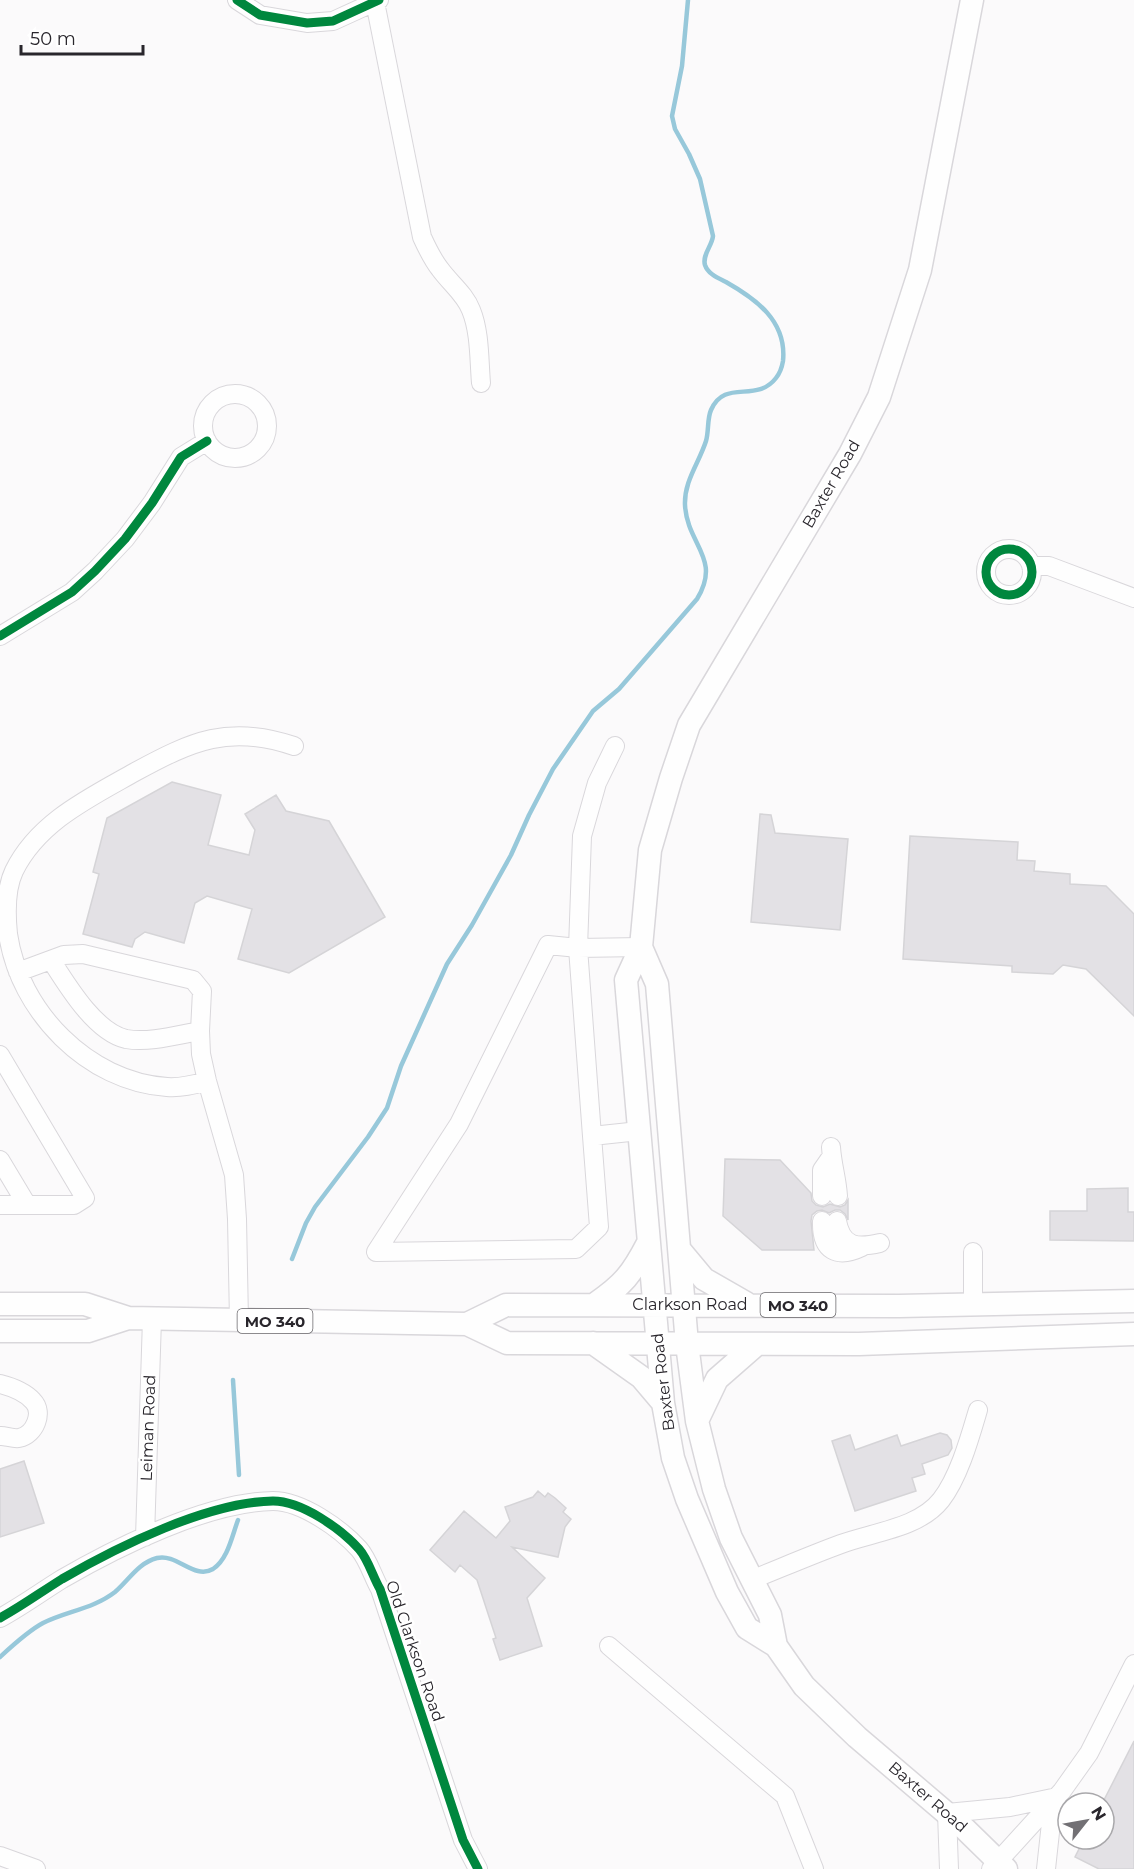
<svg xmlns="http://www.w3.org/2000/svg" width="1134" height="1869" font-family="Montserrat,sans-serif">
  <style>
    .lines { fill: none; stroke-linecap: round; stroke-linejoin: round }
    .stream { stroke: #97c8da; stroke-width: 4.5 }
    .building { fill: #e3e1e5; stroke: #d5d4d7; stroke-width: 1.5 }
    .minor-casing { stroke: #d9d7db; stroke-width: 20 }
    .major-casing { stroke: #d9d7db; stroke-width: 25 }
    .minor { stroke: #fefefe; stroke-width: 18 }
    .major { stroke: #fefefe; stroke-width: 22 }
    .cycleway-casing { stroke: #fff; stroke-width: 13 }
    .cycleway { stroke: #00873e; stroke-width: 9 }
    .labels { text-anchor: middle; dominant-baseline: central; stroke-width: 5; stroke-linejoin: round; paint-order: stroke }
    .shield { fill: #fff; stroke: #69676b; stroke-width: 1.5 }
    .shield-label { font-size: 15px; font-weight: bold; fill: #29262c }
    .street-label { font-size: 16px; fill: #29262c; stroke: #fff }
  </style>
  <rect width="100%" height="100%" fill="#fbfafb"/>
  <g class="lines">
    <!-- stream -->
    <path class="stream" d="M292,1259L306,1223L315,1207L368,1137L387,1108L401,1066L447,964L472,925L511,855L529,815L553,769L593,711L619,689L697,599C722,558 687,545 685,505C684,481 699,463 706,441C709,431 707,419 711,410C725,378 756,404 776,378C780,373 782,367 783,361C787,321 756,299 726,282C718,278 708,274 705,265C702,255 712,246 713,236L700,179L689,154L675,129L672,116L682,66L688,0
      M233,1380L239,1475
      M0,1657C13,1645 28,1631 43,1623C67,1611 93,1609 115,1592C129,1580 138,1563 157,1558C177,1553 194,1580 213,1569C228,1559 232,1536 238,1520"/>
  </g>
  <!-- building -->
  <path class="building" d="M172,782L221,795L208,845L249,855L255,830L245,814L276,795L286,811L329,821L385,917L289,973L238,959L252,909L207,896L195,903L184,943L145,932L135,939L132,947L83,934L99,874L93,872L107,818Z
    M760,814L771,815L775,833L848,839L840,930L751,922Z
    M910,836L1018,842L1017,860L1035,861L1034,871L1070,874V884L1106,886L1134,914V1016L1086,969L1063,965L1053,974L1012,972V966L903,959Z
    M725,1159L780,1160L811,1193L812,1201L816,1205L823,1207L830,1204L840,1207L845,1205L848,1200V1220L845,1214L840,1210H835L829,1213L822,1210L817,1211L812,1215L811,1221L814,1250H762L723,1216Z
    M1128,1188V1212H1134V1241L1050,1240V1211H1087V1189Z
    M940,1433L947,1435L951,1440L952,1448L948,1455L922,1464L925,1474L912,1478L916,1491L855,1511L832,1441L850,1435L855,1450L897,1435L901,1446Z
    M24,1461L44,1523L0,1537V1469Z
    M538,1491L545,1497L548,1493L555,1498L566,1508L563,1512L571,1519L565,1527L558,1557L512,1547L545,1578L527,1598L542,1646L500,1660L493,1639L496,1638L477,1580L460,1565L455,1572L430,1550L464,1511L496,1538L510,1521L505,1507L533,1497Z
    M1134,1741V1869H1099L1075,1857L1084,1839H1104V1800Z"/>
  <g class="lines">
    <defs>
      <path id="minor" d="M237,0L260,15L307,23L333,21L379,0
        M375,2L422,237C427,248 432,259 440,269C450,283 465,294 471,310C480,332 479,359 481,383
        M203 426a32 32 0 1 1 64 0a32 32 0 1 1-64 0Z
        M986 572a23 23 0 1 1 46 0a23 23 0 1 1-46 0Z
        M1031,566H1049L1134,598
        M0,636L72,592L95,571L125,539L152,503L181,457L207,441
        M615,746L597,783L582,836L578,948L548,945L459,1124L376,1252L576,1249L599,1227L592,1136L639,1131
        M51,960C67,985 95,1032 126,1039C150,1043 177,1035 200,1031
        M18,972L64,955L83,954L193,980L202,991L200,1031L201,1054L207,1081L234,1175L237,1219L239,1320
        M0,1055L85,1198L74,1205H0
        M207,1081C193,1085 181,1088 167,1087C88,1082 19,1011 8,934C6,914 5,890 14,871C38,822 89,798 135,772C192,741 229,724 294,746
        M592,1136L578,948L641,947
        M831,1147C832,1164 837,1179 838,1196
        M0,1160L27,1205
        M822,1196V1170L831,1157
        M822,1221C821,1251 837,1259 862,1247
        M837,1221C842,1248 858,1248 880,1243
        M973,1305V1252
        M0,1384C12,1387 24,1391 33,1401C44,1412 35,1435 19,1438C14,1439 6,1436 1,1436
        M145,1537L152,1319
        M751,1580C781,1568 811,1555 841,1544C874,1532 919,1528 941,1500C959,1477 970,1437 978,1410
        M0,1618C22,1606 41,1592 62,1579C117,1547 208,1502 273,1501C302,1501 341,1529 359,1549C368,1559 373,1577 380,1589L463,1840L478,1869
        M609,1646L785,1796L814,1869
        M0,1856L36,1869
        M949,1869L947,1813L1010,1807L1057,1797L1051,1823L1046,1869
        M991,1869L1062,1791L1089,1753L1134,1664"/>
      <path id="major" d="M972,0L920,270L879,397L850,454L689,725L671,778L650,850L641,947L626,980L663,1403L673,1458L687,1499L727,1592L747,1628L776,1646L804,1686L857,1737L965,1829L1006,1869
        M641,947L657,984L687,1344L697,1421L714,1489L731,1538L770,1615L776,1646
        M679,1249L704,1279L746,1303
        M0,1304H85L128,1318L467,1324L507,1343L859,1344L1134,1334
        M595,1304C623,1285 632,1274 648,1243
        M467,1324L506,1305L899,1306L1134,1301
        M0,1331H88L128,1318
        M593,1343L641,1377L663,1403
        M697,1421L717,1379L757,1344"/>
    </defs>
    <!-- minor casing -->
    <use href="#minor" class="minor-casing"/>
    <!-- major casing -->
    <use href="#major" class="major-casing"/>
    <!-- minor -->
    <use href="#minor" class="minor"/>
    <!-- major -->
    <use href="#major" class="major"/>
    <defs>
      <path id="cycleway" d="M237,0L260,15L307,23L333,21L379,0
        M986 572a23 23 0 1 1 46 0a23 23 0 1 1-46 0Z
        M0,636L72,592L95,571L125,539L152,503L181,457L207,441
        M0,1618C22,1606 41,1592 62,1579C117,1547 208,1502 273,1501C302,1501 341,1529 359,1549C368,1559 373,1577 380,1589L463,1840L478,1869"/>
    </defs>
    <!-- cycleway casing -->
    <use href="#cycleway" class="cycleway-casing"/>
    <!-- cycleway -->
    <use href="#cycleway" class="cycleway"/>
  </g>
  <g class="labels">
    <!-- shield labels -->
    <g class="shield">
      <rect x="760.5" y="1293" width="75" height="24" rx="4.5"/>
      <rect x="237.5" y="1309" width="75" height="24" rx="4.5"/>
    </g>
    <g class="shield-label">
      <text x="798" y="1305">MO 340</text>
      <text x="275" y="1321">MO 340</text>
    </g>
    <!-- street labels -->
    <g class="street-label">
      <text transform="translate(831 484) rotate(-60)">Baxter Road</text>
      <text x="690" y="1304">Clarkson Road</text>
      <text transform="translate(663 1382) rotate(-97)">Baxter Road</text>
      <text transform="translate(148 1428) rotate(-88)">Leiman Road</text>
      <text transform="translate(415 1651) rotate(71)">Old Clarkson Road</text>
      <text transform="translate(928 1797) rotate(41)">Baxter Road</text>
    </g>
  </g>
  <!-- north arrow -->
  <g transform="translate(1086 1821) rotate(59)"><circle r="28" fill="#ffffff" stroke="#a9a8ab" stroke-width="1.5"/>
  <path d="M0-4.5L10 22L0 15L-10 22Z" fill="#727074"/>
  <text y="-9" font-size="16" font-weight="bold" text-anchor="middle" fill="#29262c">N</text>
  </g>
  <!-- scale -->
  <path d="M21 45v9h122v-9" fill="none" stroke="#29262c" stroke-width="3"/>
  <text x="30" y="45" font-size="18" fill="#29262c" stroke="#ffffff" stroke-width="4.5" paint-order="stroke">50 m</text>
</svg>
